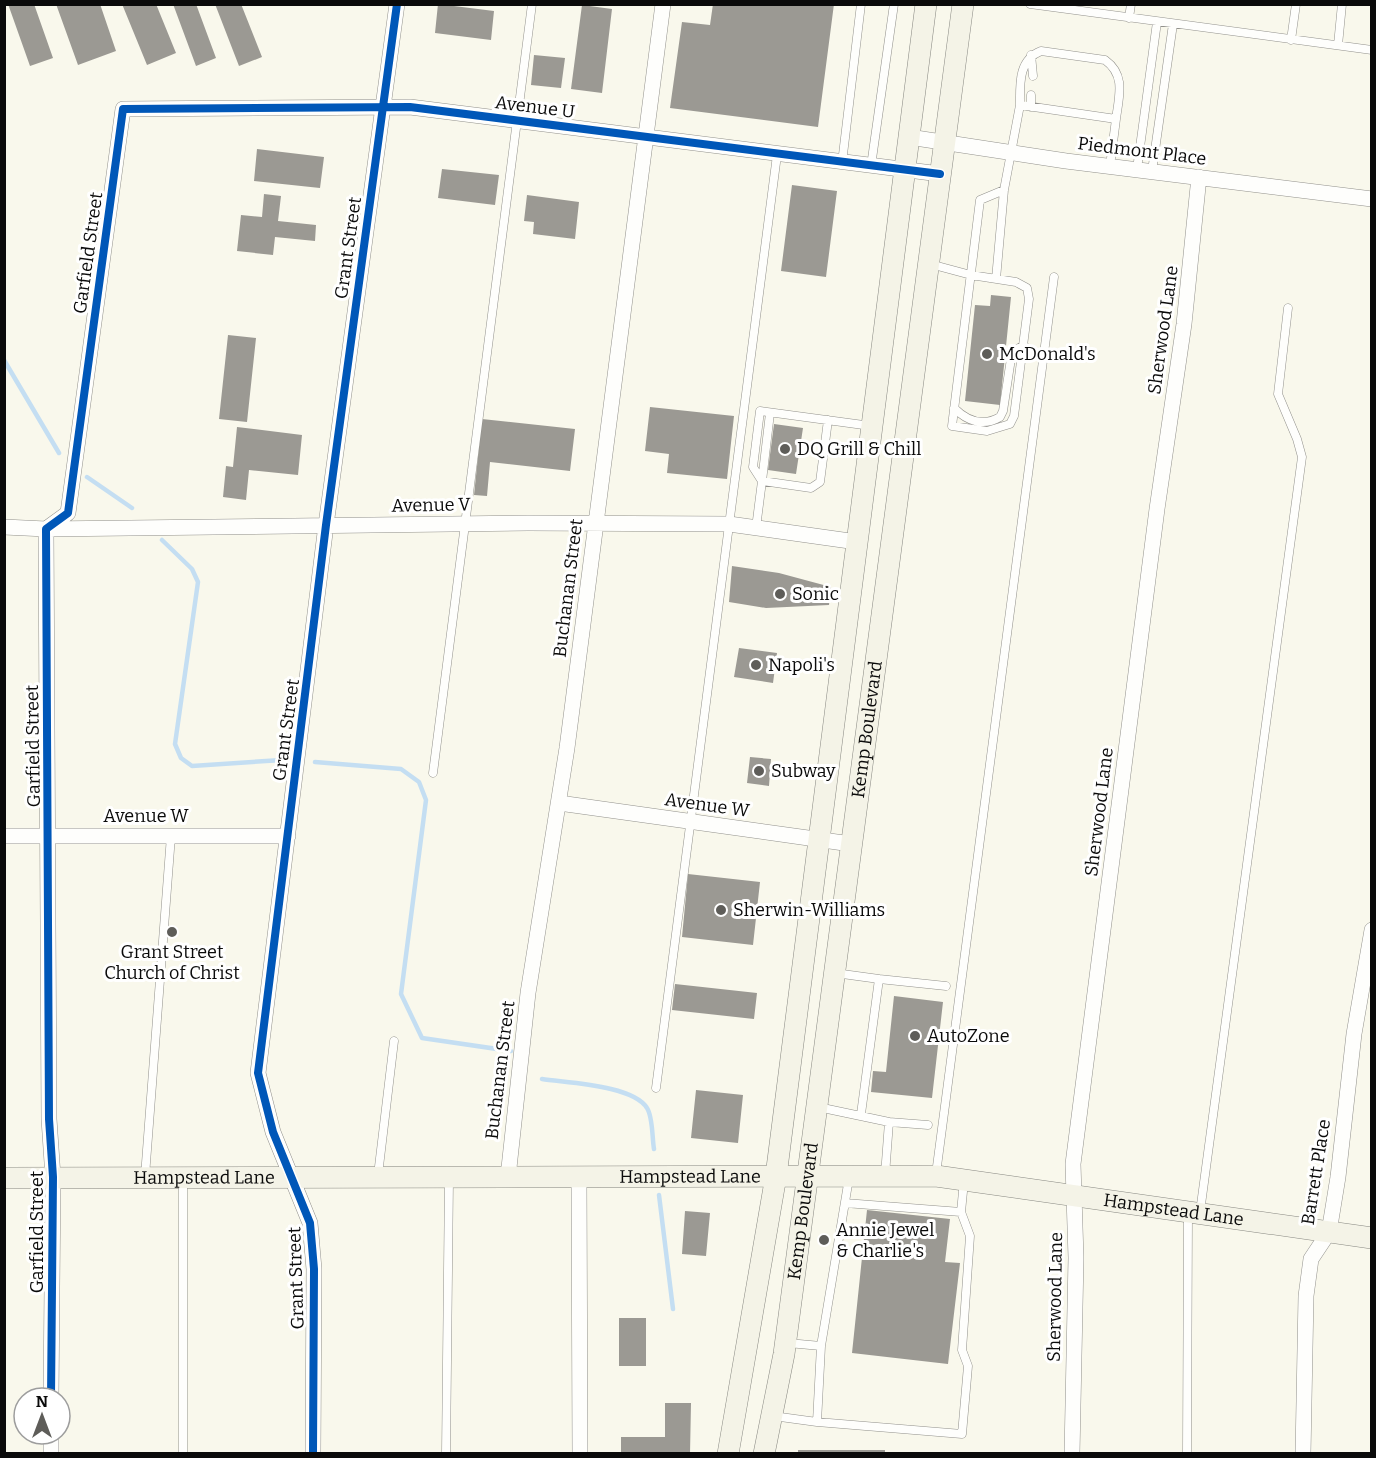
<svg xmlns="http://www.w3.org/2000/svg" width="1376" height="1458" font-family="Bitter,serif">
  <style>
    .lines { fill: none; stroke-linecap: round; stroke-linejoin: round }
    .stream { stroke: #c4def2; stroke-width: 4.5 }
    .building { fill: #9b9993 }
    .lane-casing { stroke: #92918c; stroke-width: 9 }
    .street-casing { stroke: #92918c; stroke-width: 16 }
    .secondary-casing { stroke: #888882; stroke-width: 22 }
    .lane { stroke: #fefefc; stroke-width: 8 }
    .street { stroke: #fefefc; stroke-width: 15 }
    .secondary { stroke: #f4f3e7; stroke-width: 21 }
    .cycleway-casing { stroke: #fff; stroke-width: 11 }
    .cycleway { stroke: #0057b8; stroke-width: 8 }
    .poi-dot { fill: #5e5d59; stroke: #fff; stroke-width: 2 }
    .labels { text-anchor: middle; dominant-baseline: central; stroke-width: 6; stroke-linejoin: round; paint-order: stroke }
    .street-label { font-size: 18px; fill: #0a0a0a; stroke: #fff }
    .poi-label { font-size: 18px; fill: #0a0a0a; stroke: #fff; text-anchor: start }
  </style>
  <rect width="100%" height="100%" fill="#f9f8ec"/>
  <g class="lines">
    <!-- stream -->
    <path class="stream" d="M4,360L59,453
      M87,477L132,508
      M162,540L192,569L198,582L175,744L181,758L192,766L282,760
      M315,762L401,769L419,782L426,800L401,994L422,1038L511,1051
      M542,1079C567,1083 633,1085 647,1108C653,1117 652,1138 654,1149
      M659,1195L673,1309"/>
  </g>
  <!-- building -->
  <path class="building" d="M8,4H34L53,58L30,66Z
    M56,4H100L116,51L78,65Z
    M122,4H156L176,53L147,65Z
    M173,4H196L216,58L196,66Z
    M215,4H241L262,57L239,66Z
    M438,4L494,11L491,40L435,33Z
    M713,4H834L818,127L670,108L682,22L710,25Z
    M582,5L612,9L602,93L571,89Z
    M534,55L565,58L561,88L531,85Z
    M257,149L324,157L320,188L254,181Z
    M442,169L499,175L495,205L438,198Z
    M792,185L837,191L826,277L781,271Z
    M264,194L281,196L278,221L316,225L315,241L275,237L273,255L237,251L241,215L262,217Z
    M527,195L579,202L575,239L533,234L534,222L524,221Z
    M991,295L1011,297L1000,405L965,401L975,305L990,306Z
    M228,335L256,338L247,422L219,419Z
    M650,407L734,416L727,479L667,473L669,454L645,451Z
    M482,419L575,429L570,471L490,462L487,496L474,495Z
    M774,424L803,428L796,474L768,470Z
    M237,427L302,435L298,475L249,470L246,500L223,497L226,466L233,467Z
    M732,566L779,573L831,587L829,605L766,608L729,602Z
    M739,648L777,653L773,683L734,677Z
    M750,757L771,759L769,786L747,783Z
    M688,874L760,882L753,945L682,937Z
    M675,984L757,993L754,1019L672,1010Z
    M894,996L943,1002L932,1098L871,1092L873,1071L886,1072Z
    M696,1090L743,1095L738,1143L691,1138Z
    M867,1210L950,1219L945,1262L960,1263L948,1364L852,1353Z
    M685,1211L710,1213L706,1256L682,1254Z
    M619,1318H646V1366H619Z
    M665,1403H691L690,1454H621V1437H665Z
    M798,1450H885V1454H798Z"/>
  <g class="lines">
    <defs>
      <path id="lane" d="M1030,4L1372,50
        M1129,18L1131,4
        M1291,40L1296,4
        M1338,45L1342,4
        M1031,55L1033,76
        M1020,105C1020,84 1018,60 1041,51L1105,60C1126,75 1119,96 1116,119
        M1031,107V95
        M842,163L861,4
        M871,166L894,4
        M1137,169L1157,22
        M1152,171L1173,24
        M930,264L971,275L1016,282L1027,288L1029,299L1014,416L1010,424L987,431L952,426C961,350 971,275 980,200L1004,190
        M996,279L1004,190L1020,105L1116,119L1110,166
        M954,408C967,421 983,427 1000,417L1003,411L1012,352L1024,345
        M770,413L762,481L811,488L820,482L828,420
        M756,528L762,481L753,467L760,411L871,426
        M433,773L532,4
        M835,973L879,979L861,1114
        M879,979L946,986
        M656,1088L777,155
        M818,1107L889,1122L885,1175
        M889,1122L928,1125
        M936,1174L1054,277
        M378,1175L394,1041
        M145,1176L171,836
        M183,1179V1454
        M845,1203L961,1212L964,1181
        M1200,1212L1302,457L1297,439L1278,394L1288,308
        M788,1343L821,1346L849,1178
        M773,1416L817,1422L821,1346
        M817,1422L962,1434L968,1366L962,1350L970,1236L961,1212
        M446,1454L449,1179
        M1187,1454L1188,1212"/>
      <path id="street" d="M909,137L1066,161L1372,199
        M4,527L46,529L528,523L729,524L857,542
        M559,803L851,844
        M4,836H288
        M508,1177L528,993L567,748L663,4
        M579,1177L580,1454
        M51,1398L53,1177L49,1119L46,529L68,513L123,109L410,107L940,174
        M51,1454V1434
        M313,1454L314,1269L310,1223L273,1132L258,1073L326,525L397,4
        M1072,1454L1076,1258L1073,1164L1157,509L1184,324L1199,177
        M1303,1454L1306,1296L1311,1259L1329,1232L1338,1177L1354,1034L1372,930"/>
      <g id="secondary">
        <path id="s1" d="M4,1178L936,1176L1372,1238"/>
        <path d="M728,1454L776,1176L926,4"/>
        <path id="s2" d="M764,1454L784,1354L963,4"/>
      </g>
    </defs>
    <!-- lane casing -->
    <use href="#lane" class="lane-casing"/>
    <!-- street casing -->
    <use href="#street" class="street-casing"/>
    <!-- secondary casing -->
    <use href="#secondary" class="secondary-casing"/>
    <!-- lane -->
    <use href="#lane" class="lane"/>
    <!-- street -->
    <use href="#street" class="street"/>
    <!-- secondary -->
    <use href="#secondary" class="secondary"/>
    <defs>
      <path id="cycleway" d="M51,1398L53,1177L49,1119L46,529L68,513L123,109L410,107L940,174
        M313,1454L314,1269L310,1223L273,1132L258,1073L326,525L397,4"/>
    </defs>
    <!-- cycleway casing -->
    <use href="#cycleway" class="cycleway-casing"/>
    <!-- cycleway -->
    <use href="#cycleway" class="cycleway"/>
  </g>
  <!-- markers -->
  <g class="poi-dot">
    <circle cx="987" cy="354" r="6"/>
    <circle cx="785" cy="449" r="6"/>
    <circle cx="780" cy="594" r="6"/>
    <circle cx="756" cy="665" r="6"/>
    <circle cx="759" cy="771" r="6"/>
    <circle cx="721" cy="910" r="6"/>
    <circle cx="172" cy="932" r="6"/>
    <circle cx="915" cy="1036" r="6"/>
    <circle cx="824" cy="1240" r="6"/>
  </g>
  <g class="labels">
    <!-- street labels -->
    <g class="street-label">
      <text transform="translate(535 107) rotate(7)">Avenue U</text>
      <text transform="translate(1142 151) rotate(7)">Piedmont Place</text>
      <text transform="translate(348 248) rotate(-82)">Grant Street</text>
      <text transform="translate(88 253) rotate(-82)">Garfield Street</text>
      <text transform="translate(1163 330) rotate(-82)">Sherwood Lane</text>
      <text transform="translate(431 505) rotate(-1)">Avenue V</text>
      <text transform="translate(568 588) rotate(-83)">Buchanan Street</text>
      <text transform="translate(286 730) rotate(-82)">Grant Street</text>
      <text stroke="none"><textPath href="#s2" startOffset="732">Kemp Boulevard</textPath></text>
      <text transform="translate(33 746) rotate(-91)">Garfield Street</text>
      <text transform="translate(707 805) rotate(8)">Avenue W</text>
      <text transform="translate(1099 812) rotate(-83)">Sherwood Lane</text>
      <text x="146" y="816">Avenue W</text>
      <text transform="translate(500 1070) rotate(-83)">Buchanan Street</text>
      <text transform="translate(1316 1172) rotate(-81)">Barrett Place</text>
      <text stroke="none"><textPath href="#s1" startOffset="200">Hampstead Lane</textPath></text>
      <text stroke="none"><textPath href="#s1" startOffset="686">Hampstead Lane</textPath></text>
      <text stroke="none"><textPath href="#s1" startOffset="1172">Hampstead Lane</textPath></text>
      <text stroke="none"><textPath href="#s2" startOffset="246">Kemp Boulevard</textPath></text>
      <text transform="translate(37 1232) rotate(-90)">Garfield Street</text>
      <text transform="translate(296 1278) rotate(-92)">Grant Street</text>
      <text transform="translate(1055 1297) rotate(-89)">Sherwood Lane</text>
    </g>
    <!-- poi labels -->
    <g class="poi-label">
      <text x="999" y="354">McDonald's</text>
      <text x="797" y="449">DQ Grill &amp; Chill</text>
      <text x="792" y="594">Sonic</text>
      <text x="768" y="665">Napoli's</text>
      <text x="771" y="771">Subway</text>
      <text x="733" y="910">Sherwin-Williams</text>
      <text x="172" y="952" text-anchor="middle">Grant Street<tspan x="172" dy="21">Church of Christ</tspan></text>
      <text x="927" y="1036">AutoZone</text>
      <text x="836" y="1230">Annie Jewel<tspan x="836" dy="21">&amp; Charlie's</tspan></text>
    </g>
  </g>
  <!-- border -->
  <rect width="1376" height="1458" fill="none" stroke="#0a0a0a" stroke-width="12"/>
  <!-- north arrow -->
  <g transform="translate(42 1416)"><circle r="28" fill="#ffffff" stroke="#9d9d9d" stroke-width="1.5"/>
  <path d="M0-4.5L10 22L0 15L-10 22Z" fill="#5e5d59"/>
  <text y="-9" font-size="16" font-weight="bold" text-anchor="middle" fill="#0a0a0a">N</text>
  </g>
</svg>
